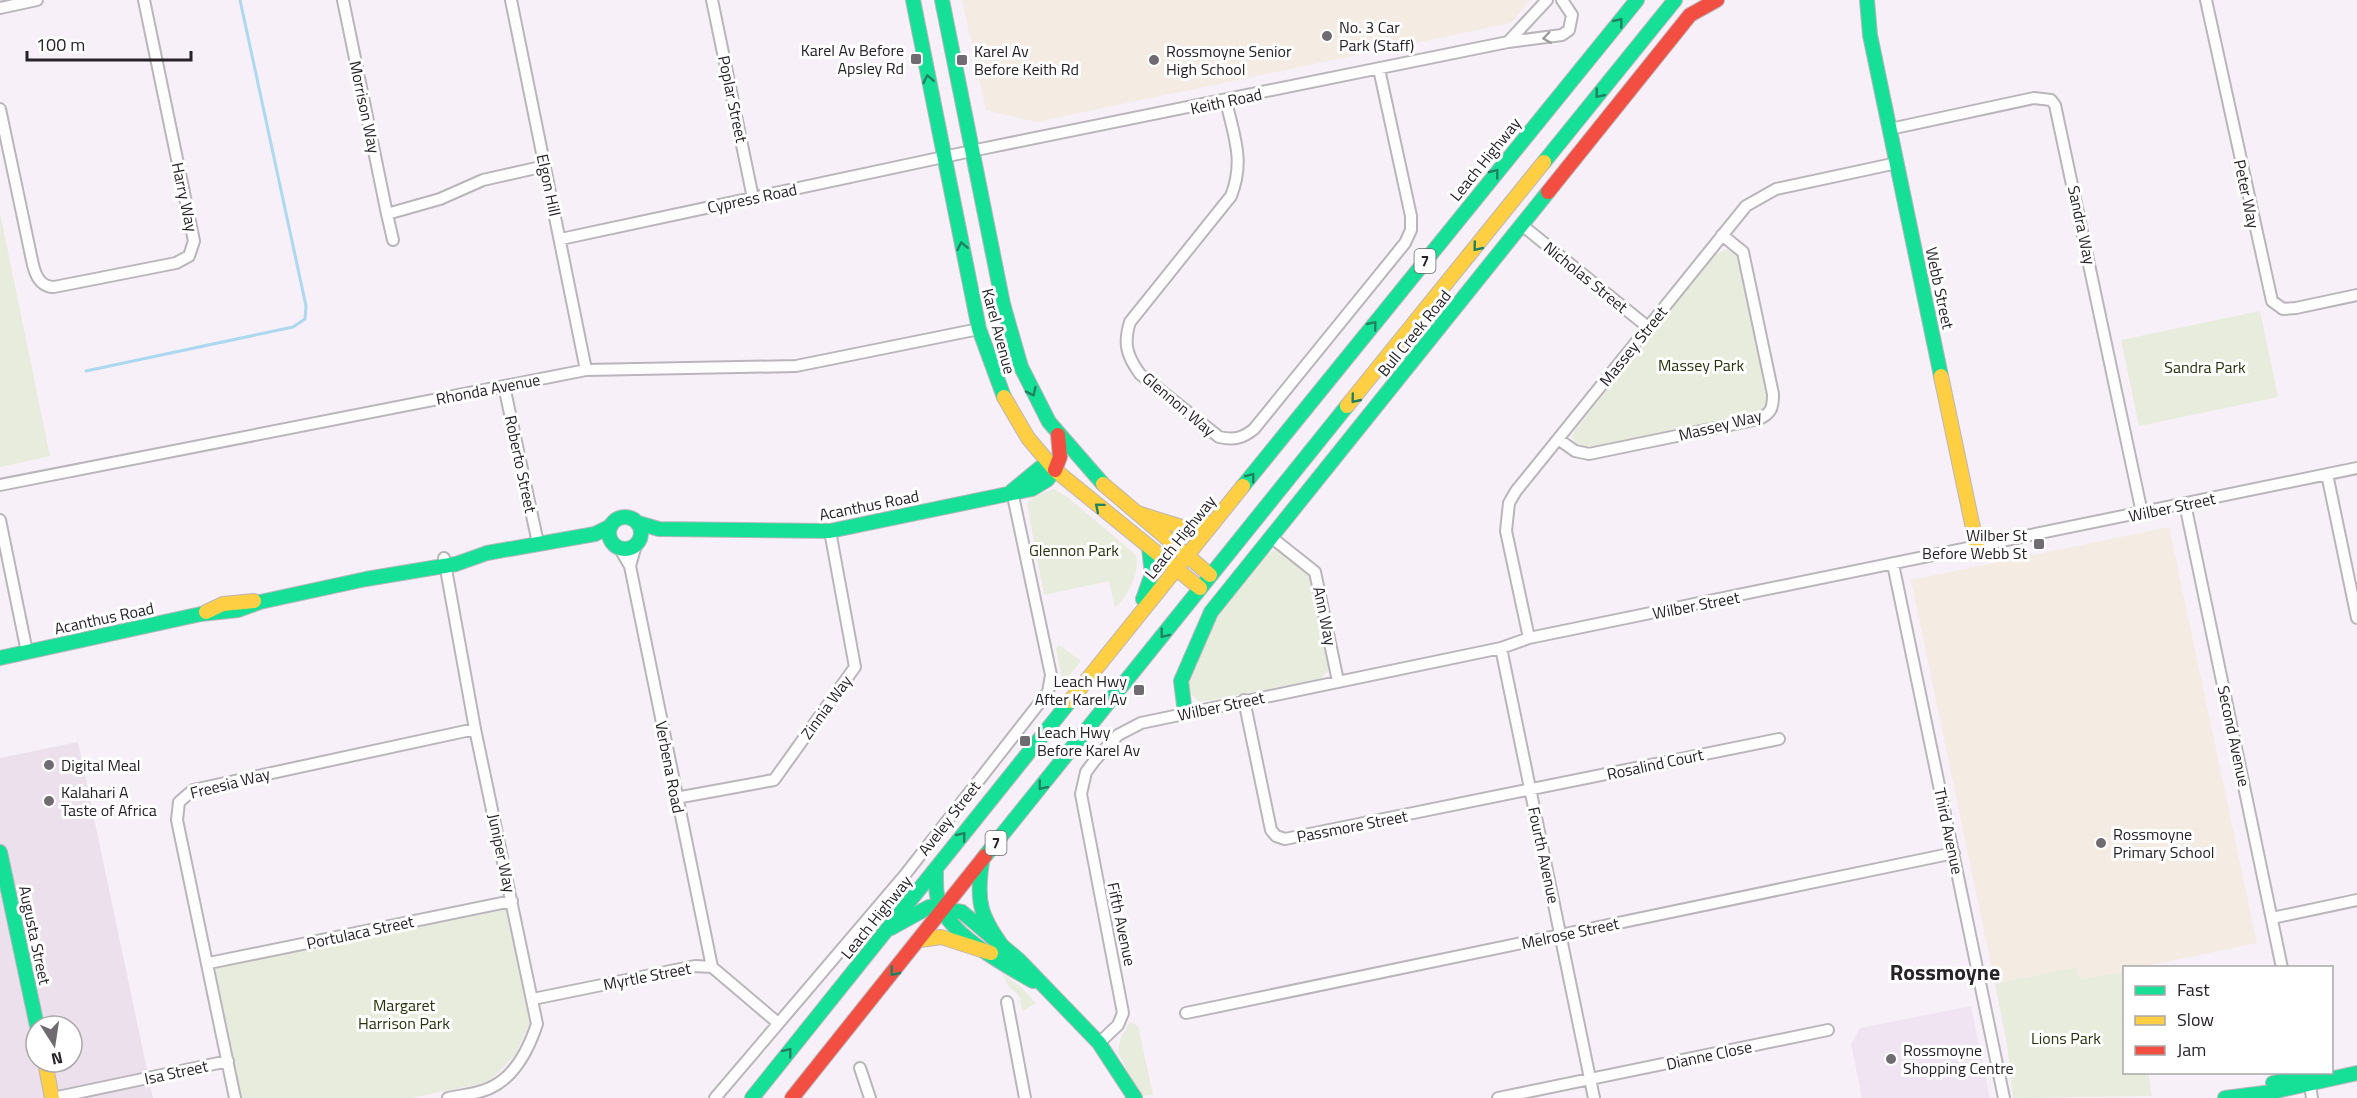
<svg xmlns="http://www.w3.org/2000/svg" width="2357" height="1098" font-family="'Titillium Web',sans-serif">
  <style>
    .built { fill: #f0e4f3 }
    .industrial { fill: #ece0ed; fill-rule: evenodd }
    .education { fill: #f4ebe3 }
    .green { fill: #e7ecdc }
    .lines { fill: none; stroke-linecap: round; stroke-linejoin: round }
    .stream { stroke: #acd8f0; stroke-width: 3 }
    .street-casing { stroke: #bab5bb; stroke-width: 14 }
    .fast-casing { stroke: #bab5bb; stroke-width: 16 }
    .slow-casing { stroke: #bab5bb; stroke-width: 16 }
    .jam-casing { stroke: #bab5bb; stroke-width: 16 }
    .street { stroke: #fefdfe; stroke-width: 10 }
    .fast { stroke: #16e098; stroke-width: 14 }
    .slow { stroke: #ffcf43; stroke-width: 14 }
    .jam { stroke: #f24e42; stroke-width: 14 }
    .oneway { stroke: #1e8260 }
    .oneway2 { stroke: #9d9b9e }
    .poi-dot { fill: #706b71; stroke: #fff; stroke-width: 2 }
    .labels { text-anchor: middle; dominant-baseline: central; stroke-width: 6; stroke-linejoin: round; paint-order: stroke }
    .shield { fill: #fff; stroke: #686569; stroke-width: 1.5 }
    .shield-label { font-size: 15px; font-weight: bold; fill: #272329 }
    .poi-label { font-size: 16px; fill: #272329; stroke: #fff; text-anchor: start }
    .street-label { font-size: 16px; fill: #272329; stroke: #fff }
    .park-label { font-size: 16px; fill: #26340a; stroke: #fff }
    .district-label { font-size: 22px; font-weight: bold; fill: #272329; stroke: #fff }
  </style>
  <rect width="100%" height="100%" fill="#f7f0f8"/>
  <!-- built -->
  <path class="built" d="M1971,1006L1990,1098H1862L1851,1044L1860,1028Z"/>
  <!-- industrial -->
  <path class="industrial" d="M78,742L153,1098H0V758ZM36,1026H72V1062H36Z"/>
  <!-- education -->
  <path class="education" d="M962,0H1530L1511,23L1036,122L986,110Z
    M2169,527L2257,943L2141,967L2124,968V971L2080,980L2076,967L1995,984L1911,580Z"/>
  <!-- green -->
  <path class="green" d="M0,213L50,456L0,467Z
    M1728,249L1735,252L1739,258L1768,401L1766,408L1758,413L1581,449L1572,437L1575,430L1715,254Z
    M2260,311L2278,397L2139,426L2121,340Z
    M1054,489L1066,496L1136,555C1140,574 1128,595 1115,608L1109,581L1044,595L1027,504L1032,497Z
    M1277,550L1311,575L1330,669L1320,679L1200,702C1192,696 1187,689 1188,679C1190,652 1252,553 1277,550Z
    M1059,645L1081,661L1063,683L1056,649Z
    M508,909L530,1022L515,1055L489,1082L411,1098H242L215,968Z
    M2076,967L2080,980L2124,971V1072L2148,1073L2152,1096L2013,1098L2007,1044L1995,984Z
    M1002,973L1022,988L1036,1003L1022,1011L1020,997L1008,986Z
    M1130,1022L1138,1026L1153,1095L1140,1096L1118,1052L1121,1037Z"/>
  <g class="lines">
    <!-- stream -->
    <path class="stream" d="M86,371L293,327L305,319L306,306L240,0"/>
    <defs>
      <path id="street" d="M343,0L387,214L440,199L483,180L545,166
        M511,0L586,370
        M712,0L753,198
        M2206,0L2272,301L2283,309L2296,308L2357,295
        M0,8L37,0
        M1508,42L1547,0
        M1226,101C1234,137 1245,160 1231,196L1130,322C1123,344 1127,356 1140,374L1219,437C1233,440 1242,439 1254,429L1405,243L1411,230V216L1379,69
        M0,109L33,265C36,277 41,287 54,287L176,263L189,256L194,241L144,0
        M1890,129L2034,98L2051,100L2055,105L2142,513
        M387,214L393,240
        M1523,226L1649,328
        M561,239L981,149L1508,42L1562,35L1569,30L1572,15L1562,0
        M504,386L538,543
        M1558,439L1575,451L1589,454L1759,419C1772,413 1773,407 1773,394L1743,252L1722,235
        M2327,474L2357,618
        M0,485L586,370L796,366L979,329
        M2185,504L2282,968
        M0,520L27,652
        M1271,537L1315,572L1338,681
        M620,549L630,566L712,967
        M444,558L475,729L537,1024C529,1048 515,1077 490,1088C478,1094 461,1095 448,1098
        M1893,564L2004,1098
        M630,566L636,545
        M1529,638L1506,531L1509,503L1516,491L1746,206L1776,189L1897,163
        M1501,648L1594,1098
        M1244,700L1271,830L1276,836L1285,839L1779,739
        M676,798L774,780L855,667L830,531
        M2272,918L2357,900
        M209,963L512,901
        M533,999L695,966L712,967L778,1023
        M1007,1002L1025,1098
        M1186,1013L1954,853
        M1099,1043L1118,1025L1123,1013L1081,794L1086,772L1095,760L1118,735L1141,723L1501,648L1529,638L2357,468
        M860,1068L870,1098
        M2309,1079L2312,1098
        M53,1098L228,1061
        M235,1098L177,820L179,802L193,790L475,729
        M715,1098L904,876L1048,692L1051,675L1012,491
        M1498,1098L1828,1030"/>
      <path id="fast" d="M913,0L979,329L1004,397
        M942,0L1003,304L1021,367L1049,422L1103,484
        M1867,0L1870,35L1941,376
        M1544,162L1675,0
        M1243,486L1637,0
        M609 533a16 16 0 1 1 32 0a16 16 0 1 1-32 0Z
        M638,523L659,529L830,531L1032,489L1047,480L1055,470L1040,468L1012,491
        M1143,599L1152,574L1149,548
        M0,658L201,614L238,610L260,602L366,579L456,564L487,553L595,534L611,526
        M1185,713L1181,681L1211,612L1548,192
        M0,852L37,1026
        M985,856L1347,406
        M982,862C976,901 980,916 1003,947
        M936,869C936,882 935,898 942,910C957,938 1006,966 1033,981
        M891,928L929,907L962,912L1019,960L1099,1043L1135,1098
        M2273,1083L2320,1072
        M752,1098L1070,701
        M2225,1098L2272,1092L2357,1073"/>
      <path id="slow" d="M1941,376L1977,547
        M1004,397L1028,438L1055,470L1200,588
        M1347,406L1544,162
        M1103,484L1210,575
        M1137,513L1188,529L1214,522
        M206,612L223,604L254,601
        M1070,701L1243,486
        M920,940L941,937L991,953
        M45,1062L52,1098"/>
      <path id="jam" d="M1548,192L1690,15L1717,0
        M1055,470L1060,457L1058,435
        M792,1098L985,856"/>
    </defs>
    <!-- street casing -->
    <use href="#street" class="street-casing"/>
    <!-- fast casing -->
    <use href="#fast" class="fast-casing"/>
    <!-- slow casing -->
    <use href="#slow" class="slow-casing"/>
    <!-- jam casing -->
    <use href="#jam" class="jam-casing"/>
    <!-- street -->
    <use href="#street" class="street"/>
    <!-- fast -->
    <use href="#fast" class="fast"/>
    <!-- slow -->
    <use href="#slow" class="slow"/>
    <!-- jam -->
    <use href="#jam" class="jam"/>
  </g>
  <!-- one-way arrows -->
  <defs><path id="oneway-chevron" d="M-2-3.5L2.5 0L-2 3.5" fill="none" stroke-width="1.6" stroke-linecap="round" stroke-linejoin="round" transform="scale(1.5)"/></defs>
  <g class="oneway">
    <use href="#oneway-chevron" transform="translate(1619 22) rotate(-51)"/>
    <use href="#oneway-chevron" transform="translate(928 79) rotate(-101)"/>
    <use href="#oneway-chevron" transform="translate(1599 94) rotate(129)"/>
    <use href="#oneway-chevron" transform="translate(1495 173) rotate(-51)"/>
    <use href="#oneway-chevron" transform="translate(962 246) rotate(-102)"/>
    <use href="#oneway-chevron" transform="translate(1477 247) rotate(129)"/>
    <use href="#oneway-chevron" transform="translate(1373 325) rotate(-51)"/>
    <use href="#oneway-chevron" transform="translate(1032 392) rotate(64)"/>
    <use href="#oneway-chevron" transform="translate(1355 399) rotate(129)"/>
    <use href="#oneway-chevron" transform="translate(1251 477) rotate(-52)"/>
    <use href="#oneway-chevron" transform="translate(1099 507) rotate(-140)"/>
    <use href="#oneway-chevron" transform="translate(1164 634) rotate(128)"/>
    <use href="#oneway-chevron" transform="translate(1042 786) rotate(129)"/>
    <use href="#oneway-chevron" transform="translate(962 836) rotate(-51)"/>
    <use href="#oneway-chevron" transform="translate(894 972) rotate(129)"/>
    <use href="#oneway-chevron" transform="translate(788 1052) rotate(-51)"/>
  </g>
  <use class="oneway2" href="#oneway-chevron" transform="translate(1547 38) rotate(172)"/>
  <!-- markers -->
  <g class="poi-dot">
    <circle cx="1327" cy="36" r="6"/>
    <rect x="910" y="53" width="12" height="12" rx="3"/>
    <rect x="956" y="54" width="12" height="12" rx="3"/>
    <circle cx="1154" cy="60" r="6"/>
    <rect x="2033" y="538" width="12" height="12" rx="3"/>
    <rect x="1133" y="684" width="12" height="12" rx="3"/>
    <rect x="1019" y="735" width="12" height="12" rx="3"/>
    <circle cx="49" cy="765" r="6"/>
    <circle cx="49" cy="801" r="6"/>
    <circle cx="2101" cy="843" r="6"/>
    <circle cx="1891" cy="1059" r="6"/>
  </g>
  <g class="labels">
    <!-- shield labels -->
    <g class="shield">
      <rect x="1414.5" y="249" width="21" height="24" rx="4.5"/>
      <rect x="985.5" y="831" width="21" height="24" rx="4.5"/>
    </g>
    <g class="shield-label">
      <text x="1425" y="261">7</text>
      <text x="996" y="843">7</text>
    </g>
    <!-- poi labels -->
    <g class="poi-label">
      <text x="1339" y="27">No. 3 Car<tspan x="1339" dy="18">Park (Staff)</tspan></text>
      <text x="904" y="50" text-anchor="end">Karel Av Before<tspan x="904" dy="18">Apsley Rd</tspan></text>
      <text x="974" y="51">Karel Av<tspan x="974" dy="18">Before Keith Rd</tspan></text>
      <text x="1166" y="51">Rossmoyne Senior<tspan x="1166" dy="18">High School</tspan></text>
      <text x="2027" y="535" text-anchor="end">Wilber St<tspan x="2027" dy="18">Before Webb St</tspan></text>
      <text x="1127" y="681" text-anchor="end">Leach Hwy<tspan x="1127" dy="18">After Karel Av</tspan></text>
      <text x="1037" y="732">Leach Hwy<tspan x="1037" dy="18">Before Karel Av</tspan></text>
      <text x="61" y="765">Digital Meal</text>
      <text x="61" y="792">Kalahari A<tspan x="61" dy="18">Taste of Africa</tspan></text>
      <text x="2113" y="834">Rossmoyne<tspan x="2113" dy="18">Primary School</tspan></text>
      <text x="1903" y="1050">Rossmoyne<tspan x="1903" dy="18">Shopping Centre</tspan></text>
    </g>
    <!-- street labels -->
    <g class="street-label">
      <text transform="translate(733 99) rotate(78)">Poplar Street</text>
      <text transform="translate(1226 101) rotate(-12)">Keith Road</text>
      <text transform="translate(365 107) rotate(78)">Morrison Way</text>
      <text transform="translate(1485 159) rotate(-51)">Leach Highway</text>
      <text transform="translate(549 185) rotate(78)">Elgon Hill</text>
      <text transform="translate(2247 194) rotate(78)">Peter Way</text>
      <text transform="translate(185 197) rotate(78)">Harry Way</text>
      <text transform="translate(752 198) rotate(-12)">Cypress Road</text>
      <text transform="translate(2082 225) rotate(78)">Sandra Way</text>
      <text transform="translate(1586 277) rotate(39)">Nicholas Street</text>
      <text transform="translate(1940 288) rotate(78)">Webb Street</text>
      <text transform="translate(999 331) rotate(75)">Karel Avenue</text>
      <text transform="translate(1414 333) rotate(-51)">Bull Creek Road</text>
      <text transform="translate(1633 346) rotate(-51)">Massey Street</text>
      <text transform="translate(488 389) rotate(-11)">Rhonda Avenue</text>
      <text transform="translate(1179 404) rotate(40)">Glennon Way</text>
      <text transform="translate(1720 425) rotate(-14)">Massey Way</text>
      <text transform="translate(521 464) rotate(78)">Roberto Street</text>
      <text transform="translate(869 505) rotate(-11)">Acanthus Road</text>
      <text transform="translate(2172 507) rotate(-12)">Wilber Street</text>
      <text transform="translate(1180 537) rotate(-51)">Leach Highway</text>
      <text transform="translate(1696 605) rotate(-11)">Wilber Street</text>
      <text transform="translate(1325 616) rotate(78)">Ann Way</text>
      <text transform="translate(104 618) rotate(-12)">Acanthus Road</text>
      <text transform="translate(1221 706) rotate(-12)">Wilber Street</text>
      <text transform="translate(826 707) rotate(-54)">Zinnia Way</text>
      <text transform="translate(2234 736) rotate(78)">Second Avenue</text>
      <text transform="translate(1655 764) rotate(-12)">Rosalind Court</text>
      <text transform="translate(670 767) rotate(79)">Verbena Road</text>
      <text transform="translate(230 783) rotate(-14)">Freesia Way</text>
      <text transform="translate(949 818) rotate(-52)">Aveley Street</text>
      <text transform="translate(1352 826) rotate(-11)">Passmore Street</text>
      <text transform="translate(1949 831) rotate(78)">Third Avenue</text>
      <text transform="translate(502 853) rotate(78)">Juniper Way</text>
      <text transform="translate(1544 855) rotate(78)">Fourth Avenue</text>
      <text transform="translate(876 917) rotate(-51)">Leach Highway</text>
      <text transform="translate(1122 924) rotate(78)">Fifth Avenue</text>
      <text transform="translate(360 932) rotate(-12)">Portulaca Street</text>
      <text transform="translate(1570 933) rotate(-12)">Melrose Street</text>
      <text transform="translate(35 935) rotate(78)">Augusta Street</text>
      <text transform="translate(647 976) rotate(-11)">Myrtle Street</text>
      <text transform="translate(1709 1055) rotate(-12)">Dianne Close</text>
      <text transform="translate(176 1072) rotate(-12)">Isa Street</text>
    </g>
    <!-- park labels -->
    <g class="park-label">
      <text x="1701" y="365">Massey Park</text>
      <text x="2205" y="367">Sandra Park</text>
      <text x="1074" y="550">Glennon Park</text>
      <text x="404" y="1005">Margaret<tspan x="404" dy="18">Harrison Park</tspan></text>
      <text x="2066" y="1038">Lions Park</text>
    </g>
    <!-- district labels -->
    <g class="district-label">
      <text x="1945" y="972">Rossmoyne</text>
    </g>
  </g>
  <!-- legend -->
  <rect x="2123" y="966" width="210" height="108" fill="#ffffff" stroke="#a9a7a9" stroke-width="1.5"/>
  <rect x="2135" y="986" width="30" height="9" fill="#16e098" stroke="#a9a7a9" stroke-width="1.5"/>
  <text x="2177" y="996" font-size="18" fill="#272329">Fast</text>
  <rect x="2135" y="1016" width="30" height="9" fill="#ffcf43" stroke="#a9a7a9" stroke-width="1.5"/>
  <text x="2177" y="1026" font-size="18" fill="#272329">Slow</text>
  <rect x="2135" y="1046" width="30" height="9" fill="#f24e42" stroke="#a9a7a9" stroke-width="1.5"/>
  <text x="2177" y="1056" font-size="18" fill="#272329">Jam</text>
  <!-- north arrow -->
  <g transform="translate(54 1044) rotate(168)"><circle r="28" fill="#ffffff" stroke="#a9a7a9" stroke-width="1.5"/>
  <path d="M0-4.5L10 22L0 15L-10 22Z" fill="#706b71"/>
  <text y="-9" font-size="16" font-weight="bold" text-anchor="middle" fill="#272329">N</text>
  </g>
  <!-- scale -->
  <path d="M27 51v9h164v-9" fill="none" stroke="#272329" stroke-width="3"/>
  <text x="36" y="51" font-size="18" fill="#272329" stroke="#ffffff" stroke-width="4.5" paint-order="stroke">100 m</text>
</svg>
